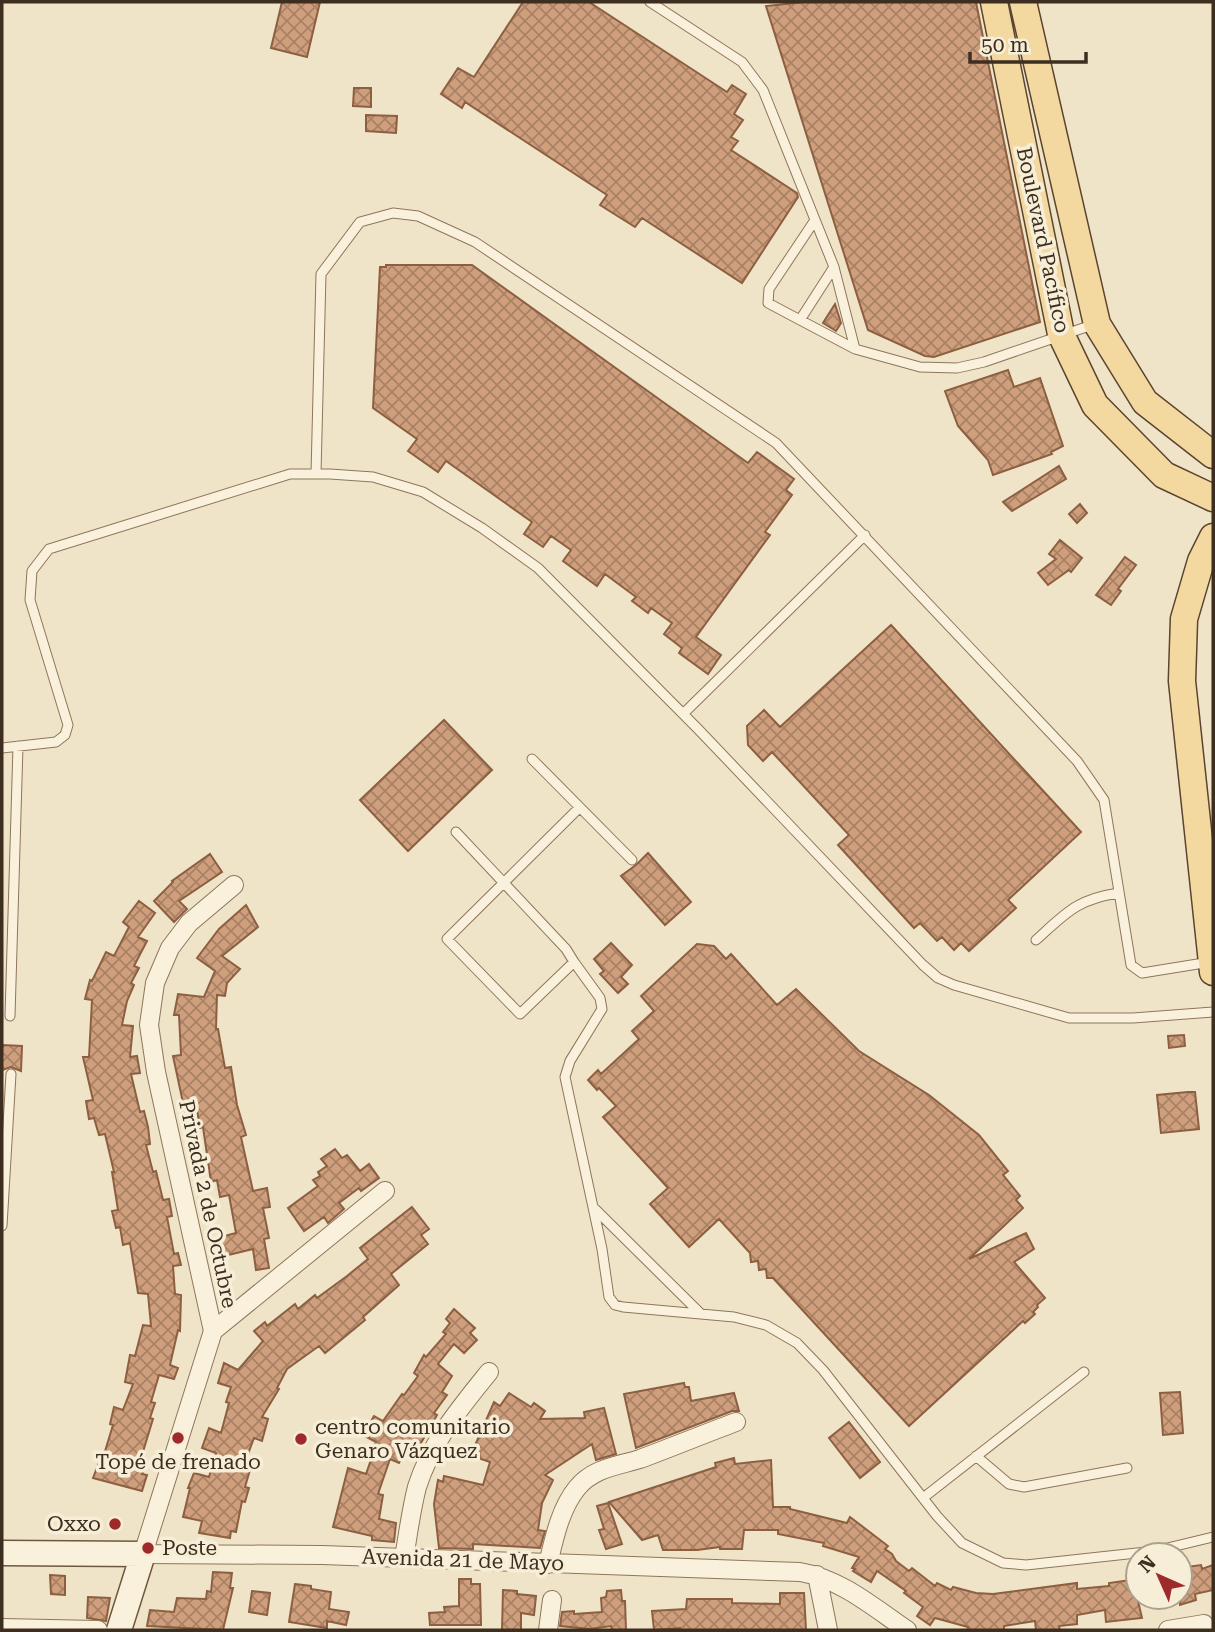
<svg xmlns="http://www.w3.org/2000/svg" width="1215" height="1632" font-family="'Roboto Serif',serif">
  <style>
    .building { fill: url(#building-cross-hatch); stroke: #8d5f41; stroke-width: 2 }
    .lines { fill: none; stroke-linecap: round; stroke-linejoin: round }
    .lane-casing { stroke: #8d765c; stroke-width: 11 }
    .street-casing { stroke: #8d765c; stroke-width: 20 }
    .secondary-casing { stroke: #6f573f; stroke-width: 27 }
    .primary-casing { stroke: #5b4430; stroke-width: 29 }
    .lane { stroke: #faf1dc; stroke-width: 9 }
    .street { stroke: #faf1dc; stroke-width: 18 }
    .secondary { stroke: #faf1dc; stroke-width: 24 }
    .primary { stroke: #f3d9a0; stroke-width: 26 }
    .poi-dot { fill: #9e2a2b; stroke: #f7eed8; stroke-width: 2.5 }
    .labels { text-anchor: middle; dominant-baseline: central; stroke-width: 7; stroke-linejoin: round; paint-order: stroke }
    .street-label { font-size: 21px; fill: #3d2e20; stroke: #f7eed8 }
    .poi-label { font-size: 21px; fill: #3d2e20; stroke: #f7eed8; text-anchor: start }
  </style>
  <defs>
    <pattern id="building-cross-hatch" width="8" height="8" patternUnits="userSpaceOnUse" patternTransform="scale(1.75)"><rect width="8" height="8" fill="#cf9f7d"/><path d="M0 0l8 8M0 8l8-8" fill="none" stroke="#a98266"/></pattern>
  </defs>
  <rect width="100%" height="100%" fill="#f0e4c8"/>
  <!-- building -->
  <path class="building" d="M282,2H320L307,57L271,48Z
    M523,2H589L727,92L732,85L746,94L734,114L743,120L731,137L738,141L731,150L797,193L798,197L742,283L642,218L635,227L600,205L607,195L465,102L462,108L441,94L458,68L474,77Z
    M805,2H976L1040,322L934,357L925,356L868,330L766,6Z
    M354,88H371V107L353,106Z
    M366,115L397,116L396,133L366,131Z
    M386,265H472L748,463L757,452L794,479L786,490L792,495L765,532L770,535L696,637L721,655L708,674L679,653L682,648L664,634L672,623L651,608L648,613L632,601L636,597L605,574L597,586L563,561L571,550L551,536L543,547L524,534L532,522L446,461L438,472L408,451L417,439L373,408L380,267H386Z
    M835,304L841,323L836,331L823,323Z
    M1008,370L1014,387L1040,378L1063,446L1051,452L1052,454L993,475L988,460L958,426L945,391Z
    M1059,466L1066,479L1012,511L1003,502Z
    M1080,504L1087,513L1077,523L1069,514Z
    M1060,540L1082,558L1071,572L1069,570L1048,585L1038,573L1056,559L1049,554Z
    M1125,557L1136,565L1118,589L1121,591L1111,605L1096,595Z
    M891,625L1081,832L1008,900L1016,908L969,951L961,943L954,950L942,937L937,941L920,923L914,928L838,845L849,835L772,752L763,761L748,745L747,726L764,710L780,727Z
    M444,720L492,770L408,851L360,800Z
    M648,853L691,902L665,925L621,876L636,865Z
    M210,854L222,872L179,901L187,909L174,922L154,901L173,882L172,881Z
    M139,901L155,913L138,937L147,941L134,966L139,968L131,983L134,985L127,1001L122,1025L133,1026L130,1057L137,1056L140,1073L131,1074L140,1112L144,1111L148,1127L150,1144L146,1145L153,1172L156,1171L163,1200L169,1199L172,1216L167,1217L174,1254L178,1253L181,1265L173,1266L175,1294L181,1295L180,1331L178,1330L170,1365L178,1368L174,1379L159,1375L151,1402L155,1403L150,1418L153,1419L142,1455H145L141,1468L144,1469L142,1474L147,1475L142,1491L93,1478L100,1460L102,1461L113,1425L110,1424L114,1407L123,1410L133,1384L125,1382L130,1355L135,1356L143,1325L151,1326L148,1294L138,1293L130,1243L123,1245L120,1227L116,1228L112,1211L118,1210L112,1172H114L105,1134L99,1135L94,1118L89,1119L86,1101L93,1100L83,1057H89L92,1000L85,999L90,980L92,981L106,952L114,956L129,927L123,922Z
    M246,905L258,927L222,956L240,969L227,983L225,996L217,995L216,1029H218L225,1068L231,1067L237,1105L246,1135L241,1137L253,1191L267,1188L270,1207L263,1208L269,1238L264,1239L269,1268L256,1270L253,1249L216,1258L213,1239L236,1233L229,1195L220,1197L217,1180L211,1182L203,1127L200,1128L197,1110L185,1112L173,1056L181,1055L179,1015H174L178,994L204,997L215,971L197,958L219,929Z
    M611,943L632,965L621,977L628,984L618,993L600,974L604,971L594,959Z
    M697,944L714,946L726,959L731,954L777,1005L796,989L859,1051L929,1095L979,1135L1008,1171L1003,1175L1020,1196L1016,1200L1023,1208L969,1259L1026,1233L1034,1249L1014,1262L1045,1298L1037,1305L1038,1307L1033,1312L1035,1314L1025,1323L1023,1321L909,1426L773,1278H767L766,1269L759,1270L758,1261L751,1262L750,1253L719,1219L689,1247L650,1204L668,1188L603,1117L616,1106L599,1088L597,1090L588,1080L598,1070L601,1074L639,1039L632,1031L654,1011L641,996Z
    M1184,1035L1185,1046L1169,1048L1168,1036Z
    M2,1045L22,1046L21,1071L11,1067L2,1070Z
    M1188,1092H1195L1199,1129L1161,1133L1157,1095Z
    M335,1149L342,1158L347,1155L360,1171L369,1164L379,1178L361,1191L359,1188L339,1203L344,1209L328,1223L324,1217L304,1231L288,1208L318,1186L313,1180L320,1176L318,1172L327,1166L321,1159Z
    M412,1207L429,1229L421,1235L428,1244L391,1274L399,1285L363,1317L365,1320L325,1353L319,1346L287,1369L277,1388L279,1389L262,1417L268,1419L262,1441L254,1438L245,1462L248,1463L247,1469L250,1470L245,1487L249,1488L245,1502L242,1501L236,1532L231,1531L230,1538L199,1533L202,1521L183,1517L190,1488H188L194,1473L209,1477L216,1453L202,1448L209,1428L221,1433L229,1403L226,1402L231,1387L218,1383L224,1363L238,1370L263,1341L254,1331L265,1322L267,1326L295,1304L298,1309L315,1295L317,1298L347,1276L368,1259L360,1248Z
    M454,1309L475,1328L470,1333L477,1340L464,1353L454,1344L438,1364L452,1376L442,1392L447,1395L434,1413L437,1415L417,1450L407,1445L399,1463L390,1459L378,1494L383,1495L379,1519L396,1523L394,1542L372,1540V1536L333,1527L348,1468L366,1474L374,1451L372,1450L376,1442L363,1435L374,1416L383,1421L402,1394L404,1395L418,1376L414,1373L424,1355L426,1357L446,1334L443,1332L450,1323L446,1319Z
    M684,1383L685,1387H689L691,1401L734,1393L739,1411H732L636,1448L624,1394Z
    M1180,1392L1183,1433L1163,1435L1160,1393Z
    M509,1393L531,1407L534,1403L545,1411L540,1419L585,1418L584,1412L604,1408L616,1454L596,1460L592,1444L545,1475L553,1480L542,1503L538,1530L545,1531L540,1548L473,1544V1549L439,1548L434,1504L438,1480L443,1482L444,1476L483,1485L490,1462L481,1459L479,1452L473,1450L494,1402L500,1406Z
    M849,1422L880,1462L860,1478L829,1438Z
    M734,1458L735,1464L771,1460L773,1507H790V1509L847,1523L850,1517L888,1546L885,1549L892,1554L896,1561L909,1571L912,1568L935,1586L937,1583L951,1590L953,1587L976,1593L993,1594L1077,1583V1589L1109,1586V1583L1138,1579V1601L1142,1618L1106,1622L1105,1610L1077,1615V1624L1059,1626L1060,1630H1036L1035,1621L1004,1626V1630H968V1627L935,1618L930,1625L917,1616L923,1607L904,1593L906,1591L877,1571L871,1582L853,1571L855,1569L852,1568L859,1557L823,1546L824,1543L778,1534V1530H744L742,1549H720V1547L697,1550H663L658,1535L642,1540L609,1502L716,1467L715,1463Z
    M608,1503L622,1544L606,1549L599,1530L604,1529L597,1506Z
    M1201,1565L1202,1569L1213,1565V1590L1195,1594L1196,1600L1180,1605V1581L1188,1577L1186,1567Z
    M213,1572L232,1573L230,1588H233L223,1630L147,1626L150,1610L174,1612L177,1598L206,1599L207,1591L211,1592Z
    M50,1575L65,1576V1595L51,1594Z
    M459,1579H471V1584H480L481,1625H430L429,1613L445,1612L444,1607L459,1606Z
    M295,1584L311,1586V1589L331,1592L329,1609L349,1612L346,1625L327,1621V1628L289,1622Z
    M503,1590L517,1591V1594L536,1596L534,1615L521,1613V1630H502Z
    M621,1590L622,1601H625L626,1630H612L611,1626L590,1629L560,1626L562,1612L574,1611V1614L602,1612L601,1598L606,1597L607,1591Z
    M252,1591L270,1593L267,1615L249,1612Z
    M780,1593H804L806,1630H680V1628L654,1630L652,1611L686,1609L687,1599H732V1603L780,1604Z
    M88,1597L110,1598L106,1621L87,1618Z"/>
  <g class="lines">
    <defs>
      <path id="lane" d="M650,2L742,62L763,90L834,267L855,349L920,367L957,368L984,362L1095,324
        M815,220L769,289L768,303L800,320L834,267
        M800,320L855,349
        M316,474L321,274L360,222L393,213L418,216L475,242L776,443L1077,761L1104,800L1131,965L1142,973L1210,962
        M683,714L865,535
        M2,748L56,742L65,735L68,725L30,600L32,571L49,549L290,474H330L373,477L423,492L482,528L538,568L698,729L923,965L938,978L954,985L1069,1018H1133L1213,1012
        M532,759L632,860
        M579,808L447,939L520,1014L574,962L600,998L602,1009L570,1061L565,1077L602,1249L609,1297L615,1305L623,1307L734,1317L766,1325L797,1343L823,1370L937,1516L962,1543L1003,1563L1026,1565L1155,1551L1213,1537
        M456,832L566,949L574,962
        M1036,940C1066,913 1077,899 1119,893
        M10,1016L18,746
        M595,1209L701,1314
        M2,1226L11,1074
        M976,1456L1009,1484L1024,1487L1127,1468
        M923,1498L1084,1372"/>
      <path id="street" d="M234,885L189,923L170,948L155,983L149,1025L156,1072L213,1331L143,1554L322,1555L800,1572C841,1579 873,1607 907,1630
        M213,1331L385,1191
        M404,1558C408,1535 411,1510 417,1487C431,1442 460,1408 489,1372
        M548,1564C554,1539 560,1509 577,1488C593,1468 617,1466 640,1459C672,1447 704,1434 736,1422
        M817,1575L828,1630
        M2,1628L98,1630
        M548,1630L552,1600
        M1168,1630L1204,1624"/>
      <path id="secondary" d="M2,1553L143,1554L119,1630"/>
      <path id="primary" d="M994,2L1061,334L1095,405L1164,475L1213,498
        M1023,2L1097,324L1145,402L1213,455
        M1213,537L1201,561L1184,619L1182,681L1213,972"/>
    </defs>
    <!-- lane casing -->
    <use href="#lane" class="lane-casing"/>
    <!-- street casing -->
    <use href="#street" class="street-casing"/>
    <!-- secondary casing -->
    <use href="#secondary" class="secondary-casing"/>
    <!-- primary casing -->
    <use href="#primary" class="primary-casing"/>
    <!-- lane -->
    <use href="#lane" class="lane"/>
    <!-- street -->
    <use href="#street" class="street"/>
    <!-- secondary -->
    <use href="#secondary" class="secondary"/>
    <!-- primary -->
    <use href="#primary" class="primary"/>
  </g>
  <!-- markers -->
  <g class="poi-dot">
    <circle cx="178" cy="1438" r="7"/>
    <circle cx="301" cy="1439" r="7"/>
    <circle cx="115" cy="1524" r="7"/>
    <circle cx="148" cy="1548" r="7"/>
  </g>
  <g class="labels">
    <!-- street labels -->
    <g class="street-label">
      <text transform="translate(1043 240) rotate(78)">Boulevard Pacífico</text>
      <text transform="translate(208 1204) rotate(78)">Privada 2 de Octubre</text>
      <text transform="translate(463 1560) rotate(2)">Avenida 21 de Mayo</text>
    </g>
    <!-- poi labels -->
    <g class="poi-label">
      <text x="315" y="1427">centro comunitario<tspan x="315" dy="24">Genaro Vázquez</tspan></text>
      <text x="178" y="1462" text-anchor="middle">Topé de frenado</text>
      <text x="101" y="1524" text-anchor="end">Oxxo</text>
      <text x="162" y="1548">Poste</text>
    </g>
  </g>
  <!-- border -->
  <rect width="1215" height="1632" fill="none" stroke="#3d2e20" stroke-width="7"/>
  <!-- north arrow -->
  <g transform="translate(1159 1576) rotate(315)"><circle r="33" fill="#f7eed8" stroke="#ada18e" stroke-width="2"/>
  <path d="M0-5L12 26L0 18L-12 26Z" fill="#9e2a2b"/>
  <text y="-10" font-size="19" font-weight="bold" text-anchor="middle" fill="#3d2e20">N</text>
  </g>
  <!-- scale -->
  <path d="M970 52v10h116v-10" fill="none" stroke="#3d2e20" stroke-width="3.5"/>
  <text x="981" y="52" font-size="21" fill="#3d2e20" stroke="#f7eed8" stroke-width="5" paint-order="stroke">50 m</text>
</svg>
